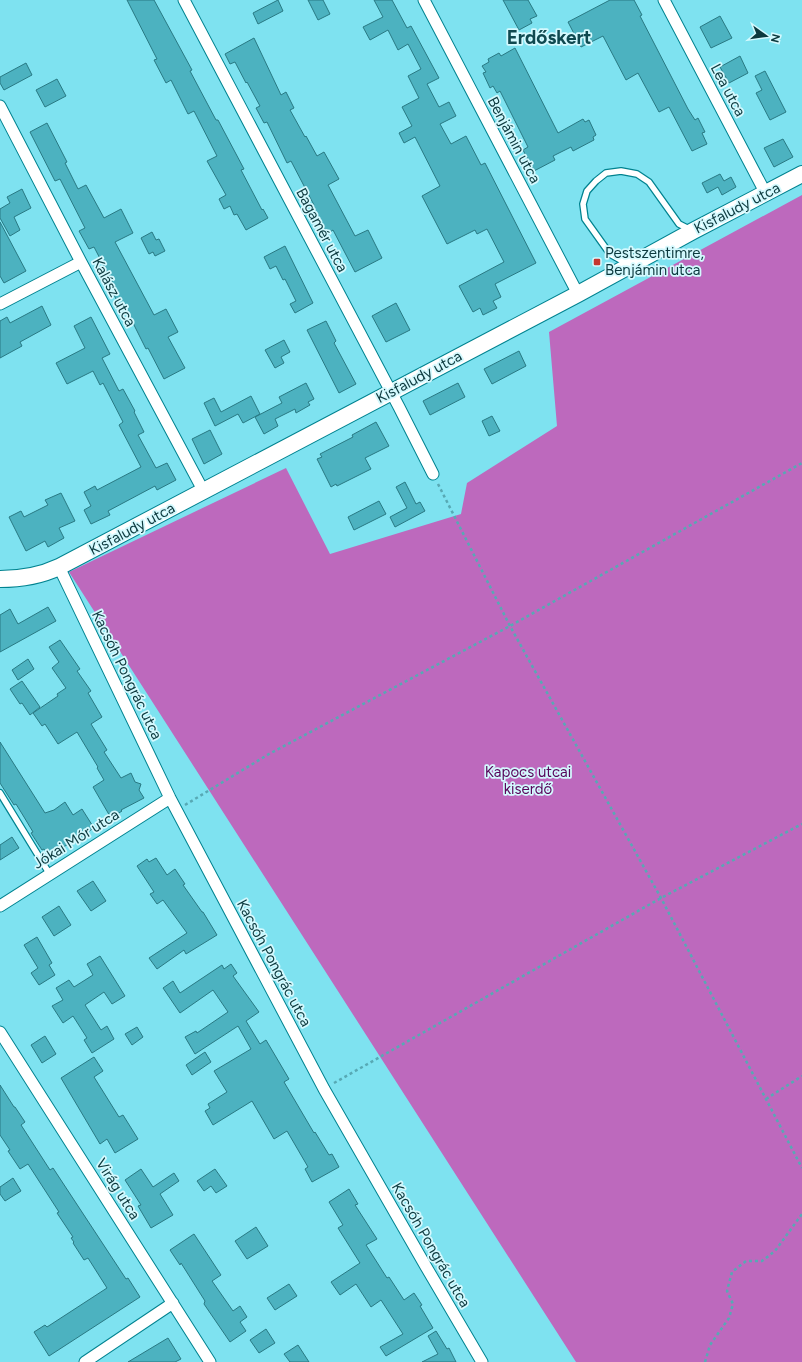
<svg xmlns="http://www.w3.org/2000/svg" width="802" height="1362" font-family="Figtree,sans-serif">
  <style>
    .forest { fill: #bd69bd }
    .building { fill: #4cb2c0; stroke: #297983 }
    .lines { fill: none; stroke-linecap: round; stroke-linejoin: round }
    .lane-casing { stroke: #008390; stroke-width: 8 }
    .street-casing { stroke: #008390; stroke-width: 13 }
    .secondary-casing { stroke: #008390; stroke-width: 18 }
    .path { stroke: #57a9b4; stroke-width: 2.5; stroke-dasharray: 3 3; stroke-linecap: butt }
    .lane { stroke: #fff; stroke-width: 5.5 }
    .street { stroke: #fff; stroke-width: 11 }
    .secondary { stroke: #fff; stroke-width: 16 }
    .poi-dot { fill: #c53731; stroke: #d4f9fe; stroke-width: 1.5 }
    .labels { text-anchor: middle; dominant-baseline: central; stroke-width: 3.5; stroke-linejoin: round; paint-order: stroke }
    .street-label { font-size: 15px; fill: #0c393e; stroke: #d4f9fe }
    .poi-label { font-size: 15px; fill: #0c393e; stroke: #d4f9fe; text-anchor: start }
    .park-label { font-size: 15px; fill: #58065a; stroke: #d4f9fe }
    .district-label { font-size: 19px; font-weight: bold; fill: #0f4950; stroke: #d4f9fe }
  </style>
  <rect width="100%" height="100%" fill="#7ee2f0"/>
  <!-- forest -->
  <path class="forest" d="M802,195V1362H576L69,572L286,468L330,554L461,514L467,483L557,426L549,332Z"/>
  <!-- building -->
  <path class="building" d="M127,0H154L192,70L190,71L216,120H218L244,169L241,170L262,210L263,209L268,218L246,230L237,214L234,215L230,206L224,209L219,199L226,195L207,161L217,156L194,111L188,114L171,80L166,83L154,60L157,59Z
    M278,0L283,11L258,24L253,13Z
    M308,0H323L330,14L318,20Z
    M374,0H392L407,28L411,26L439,78L427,84L439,107L449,102L456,116L440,124L451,144L466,136L481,165L485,163L536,263L495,284L501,297L493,301L497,308L483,315L480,308L473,312L459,286L504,262L487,229L477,234L475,230L447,244L422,196L440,186L415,137L404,143L399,133L412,126L402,107L419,98L408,76L421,69L408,44L398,50L388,30L370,40L363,27L383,17Z
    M503,0H528L537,16L530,19L532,23L519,30Z
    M610,0H634L642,15L640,16L688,109L695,120L698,118L705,132L702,133L707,144L692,151L669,107L659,112L638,73L626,80L603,36L581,47L568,22Z
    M720,16L732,38L711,48L700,27Z
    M254,38L281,95L286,92L294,108L290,110L305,137L306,136L317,156L324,152L339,179L328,185L355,236L368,230L382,258L355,272L333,230L327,234L312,206L314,205L291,161L287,163L267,122L264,123L256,108L260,106L247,82L246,83L235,62L230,64L225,54Z
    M515,48L558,133L583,119L585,122L589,120L596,135L593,137L594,140L573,151L571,147L553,156L555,160L534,171L523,150L528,147L500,91L497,93L493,86L490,88L483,73L486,72L482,66L489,62L488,59L499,53L501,56Z
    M740,56L748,73L729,83L720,67Z
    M26,63L32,75L4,90L0,83V77Z
    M765,71L786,112L770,120L756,93L762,90L755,76Z
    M57,79L66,96L45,107L36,90Z
    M47,123L67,162L65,163L78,189L86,185L104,218L121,209L133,233L115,242L154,315L166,309L178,332L168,337L185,368L164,379L148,348L146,349L128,313L124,315L114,295L118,293L94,247L89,249L79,231L85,228L60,179L55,181L30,132Z
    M783,139L793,157L774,167L764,148Z
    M720,174L724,181L731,177L736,187L722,195L718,187L707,193L702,183Z
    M22,189L31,208L14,217L20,230L10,236L0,218V209L10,203L7,197Z
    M0,222L26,271L4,283L0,276Z
    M152,232L156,240L159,239L165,251L155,256L153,252L149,254L141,238Z
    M285,246L313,303L295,313L290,304L296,301L285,279L283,280L276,266L270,269L264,257Z
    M396,303L410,330L386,342L372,316Z
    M42,306L51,325L20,342L22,346L0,358V321L7,317L10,323Z
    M91,317L110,354L102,358L119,391L123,389L135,411L134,412L144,432L138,435L156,468L167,463L176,480L157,490L155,486L108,511L110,515L91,524L84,510L91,506L84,492L95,486L97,490L141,467L119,425L123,422L103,383L100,385L93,371L67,384L56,363L85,348L74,326Z
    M326,321L336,341L334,343L356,384L339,393L307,330Z
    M284,340L290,352L281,357L284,363L275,368L265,350Z
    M519,351L526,366L492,384L484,369Z
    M306,383L314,399L308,402L310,405L296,413L295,409L275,419L278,426L264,434L255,417L282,403L279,397Z
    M458,383L465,397L430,415L423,401Z
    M251,396L260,414L243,423L238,414L215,426L204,403L214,398L221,412Z
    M492,416L500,431L489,436L482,421Z
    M376,422L389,446L365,458L371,469L337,486L336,484L331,487L317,459L322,457L320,454L353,437L352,435Z
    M210,430L222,454L204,464L192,439Z
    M405,482L416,504L420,502L425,511L395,527L390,517L407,508L396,487Z
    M61,493L75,521L59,528L64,538L48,547L45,541L26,551L9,517L21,511L24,517L48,505L45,500Z
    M379,501L386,514L354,530L348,517Z
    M48,607L56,621L0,652V615L10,609L18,624Z
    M60,640L80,669L77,671L91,691L88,693L102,717L91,724L107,750L104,752L121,778L131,773L135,782L141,784L139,790L144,798L121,810L122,811L111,818L93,787L104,780L97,768L98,767L77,732L58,744L45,724L42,726L33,713L58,696L57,694L66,688L52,668L59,662L49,647Z
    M28,659L34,669L18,680L12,670Z
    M22,681L40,707L30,715L22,703L20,704L10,689Z
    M0,742L45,813L54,810L65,802L73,815L82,809L94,828L49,856L44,849L42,850L31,833L33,832L24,817L16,804L14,805L0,783Z
    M12,837L19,848L0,860V845Z
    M156,858L167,875L175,869L185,884L183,885L202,912H203L217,935L186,954L184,950L157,969L149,958L187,933L163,900L157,904L150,894L154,892L137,866L147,859L149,862Z
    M93,881L106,901L91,911L77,891Z
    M59,906L71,925L54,936L42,917Z
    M37,937L52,963L49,965L55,975L39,985L31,973L38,968L24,945Z
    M100,956L125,996L112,1004L104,992L85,1005L101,1030L107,1026L114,1039L92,1053L84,1040L87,1038L73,1016L63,1023L52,1006L63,1000L56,988L69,980L74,987L93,975L87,964Z
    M231,964L237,973L233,976L259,1012L246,1021L260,1044L266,1040L289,1079L284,1082L314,1133L315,1132L329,1155L332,1154L339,1167L312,1182L305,1169L308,1167L287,1131L274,1139L252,1101L213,1125L205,1111L210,1108L208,1104L227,1092L214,1071L251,1049L238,1026L195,1054L185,1037L196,1031L197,1033L228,1012L213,990L180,1013L163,988L173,981L180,993L222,965L224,969Z
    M137,1027L143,1037L132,1045L125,1034Z
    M45,1036L56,1054L42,1063L31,1045Z
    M205,1052L211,1062L192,1075L186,1065Z
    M94,1057L103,1071L94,1077L119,1117L123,1115L138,1139L115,1153L107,1139L100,1144L61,1078Z
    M0,1085L14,1107H15L25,1122L21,1125L50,1170L53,1168L126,1279L128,1278L140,1297L49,1356L34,1332L45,1325L47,1327L107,1288L88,1258L84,1260L73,1243L74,1242L71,1238L73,1237L57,1213L59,1212L28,1164L20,1169L8,1151L10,1150L0,1135Z
    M141,1169L153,1187L174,1173L179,1181L160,1194L173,1215L151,1228L138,1206L141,1205L125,1180Z
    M215,1169L227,1186L216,1193L211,1186L204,1191L197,1181Z
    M13,1178L21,1191L5,1201L0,1194V1187Z
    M349,1189L358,1204L355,1205L377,1239L366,1245L387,1278L389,1277L404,1300L414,1293L422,1305L420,1306L433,1328L386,1356L380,1347L403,1334L381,1300L371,1307L356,1284L340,1295L331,1282L360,1263L338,1228L343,1225L329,1202Z
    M256,1227L268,1246L247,1259L235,1241Z
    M194,1234L221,1275L212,1281L233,1311L240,1306L247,1317L240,1322L246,1331L230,1342L204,1304L205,1301L181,1263L180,1265L170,1250Z
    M289,1284L297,1296L275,1310L267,1298Z
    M266,1329L275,1343L259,1353L250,1340Z
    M436,1331L447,1349L449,1348L456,1362H422L438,1354L428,1336Z
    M168,1338L181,1359L175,1362H128Z
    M298,1345L309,1362H290L284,1354Z"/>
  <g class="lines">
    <defs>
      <path id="lane" d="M628,264L610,254L585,219L583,204L587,191L596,181L606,173L621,171L637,174L649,182L679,224L691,230
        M0,793L49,873"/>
      <path id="street" d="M184,0L399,407L433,474
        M424,0L578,294
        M664,0L766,194
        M0,106L81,262L204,492
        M0,304L81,262
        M59,567L170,798L324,1089L425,1265L482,1362
        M0,906L170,798
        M0,1032L210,1362
        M85,1362L173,1303"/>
      <path id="secondary" d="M0,579C21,579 40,576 59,567L578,294L693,231L802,174"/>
    </defs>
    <!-- lane casing -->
    <use href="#lane" class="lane-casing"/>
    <!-- street casing -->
    <use href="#street" class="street-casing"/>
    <!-- secondary casing -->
    <use href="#secondary" class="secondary-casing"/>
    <!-- path -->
    <path class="path" d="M438,484L510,626L661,898L802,1168
      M185,805L269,754L510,626L802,463
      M334,1083L661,898L802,824
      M766,1099L802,1076
      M705,1362L710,1345L729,1318L733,1304L727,1291L732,1272L746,1261H762L775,1251L802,1214"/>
    <!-- lane -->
    <use href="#lane" class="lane"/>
    <!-- street -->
    <use href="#street" class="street"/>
    <!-- secondary -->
    <use href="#secondary" class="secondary"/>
  </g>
  <!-- markers -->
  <rect class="poi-dot" x="593" y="258" width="8" height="8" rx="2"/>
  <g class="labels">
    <!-- street labels -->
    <g class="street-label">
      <text transform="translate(728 90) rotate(62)">Lea utca</text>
      <text transform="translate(514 140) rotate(62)">Benjámin utca</text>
      <text transform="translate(737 208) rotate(-27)">Kisfaludy utca</text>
      <text transform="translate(322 230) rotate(62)">Bagamér utca</text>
      <text transform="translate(114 292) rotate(62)">Kalász utca</text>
      <text transform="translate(419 377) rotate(-28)">Kisfaludy utca</text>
      <text transform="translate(132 529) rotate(-28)">Kisfaludy utca</text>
      <text transform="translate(127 675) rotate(64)">Kacsóh Pongrác utca</text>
      <text transform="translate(76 839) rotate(-32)">Jókai Mór utca</text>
      <text transform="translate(274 963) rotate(62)">Kacsóh Pongrác utca</text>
      <text transform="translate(118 1189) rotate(58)">Virág utca</text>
      <text transform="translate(431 1245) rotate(60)">Kacsóh Pongrác utca</text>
    </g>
    <!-- poi labels -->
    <g class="poi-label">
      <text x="605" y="253">Pestszentimre,<tspan x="605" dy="17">Benjámin utca</tspan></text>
    </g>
    <!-- park labels -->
    <g class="park-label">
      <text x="528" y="772">Kapocs utcai<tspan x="528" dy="17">kiserdő</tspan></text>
    </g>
    <!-- district labels -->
    <g class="district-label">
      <text x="549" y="37">Erdőskert</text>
    </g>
  </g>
  <!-- north arrow -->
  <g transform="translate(766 36) rotate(104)" stroke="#d4f9fe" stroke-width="3" paint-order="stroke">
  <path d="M0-3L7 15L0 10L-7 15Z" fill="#0c393e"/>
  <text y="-6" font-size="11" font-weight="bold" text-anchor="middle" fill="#0c393e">N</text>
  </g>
</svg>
